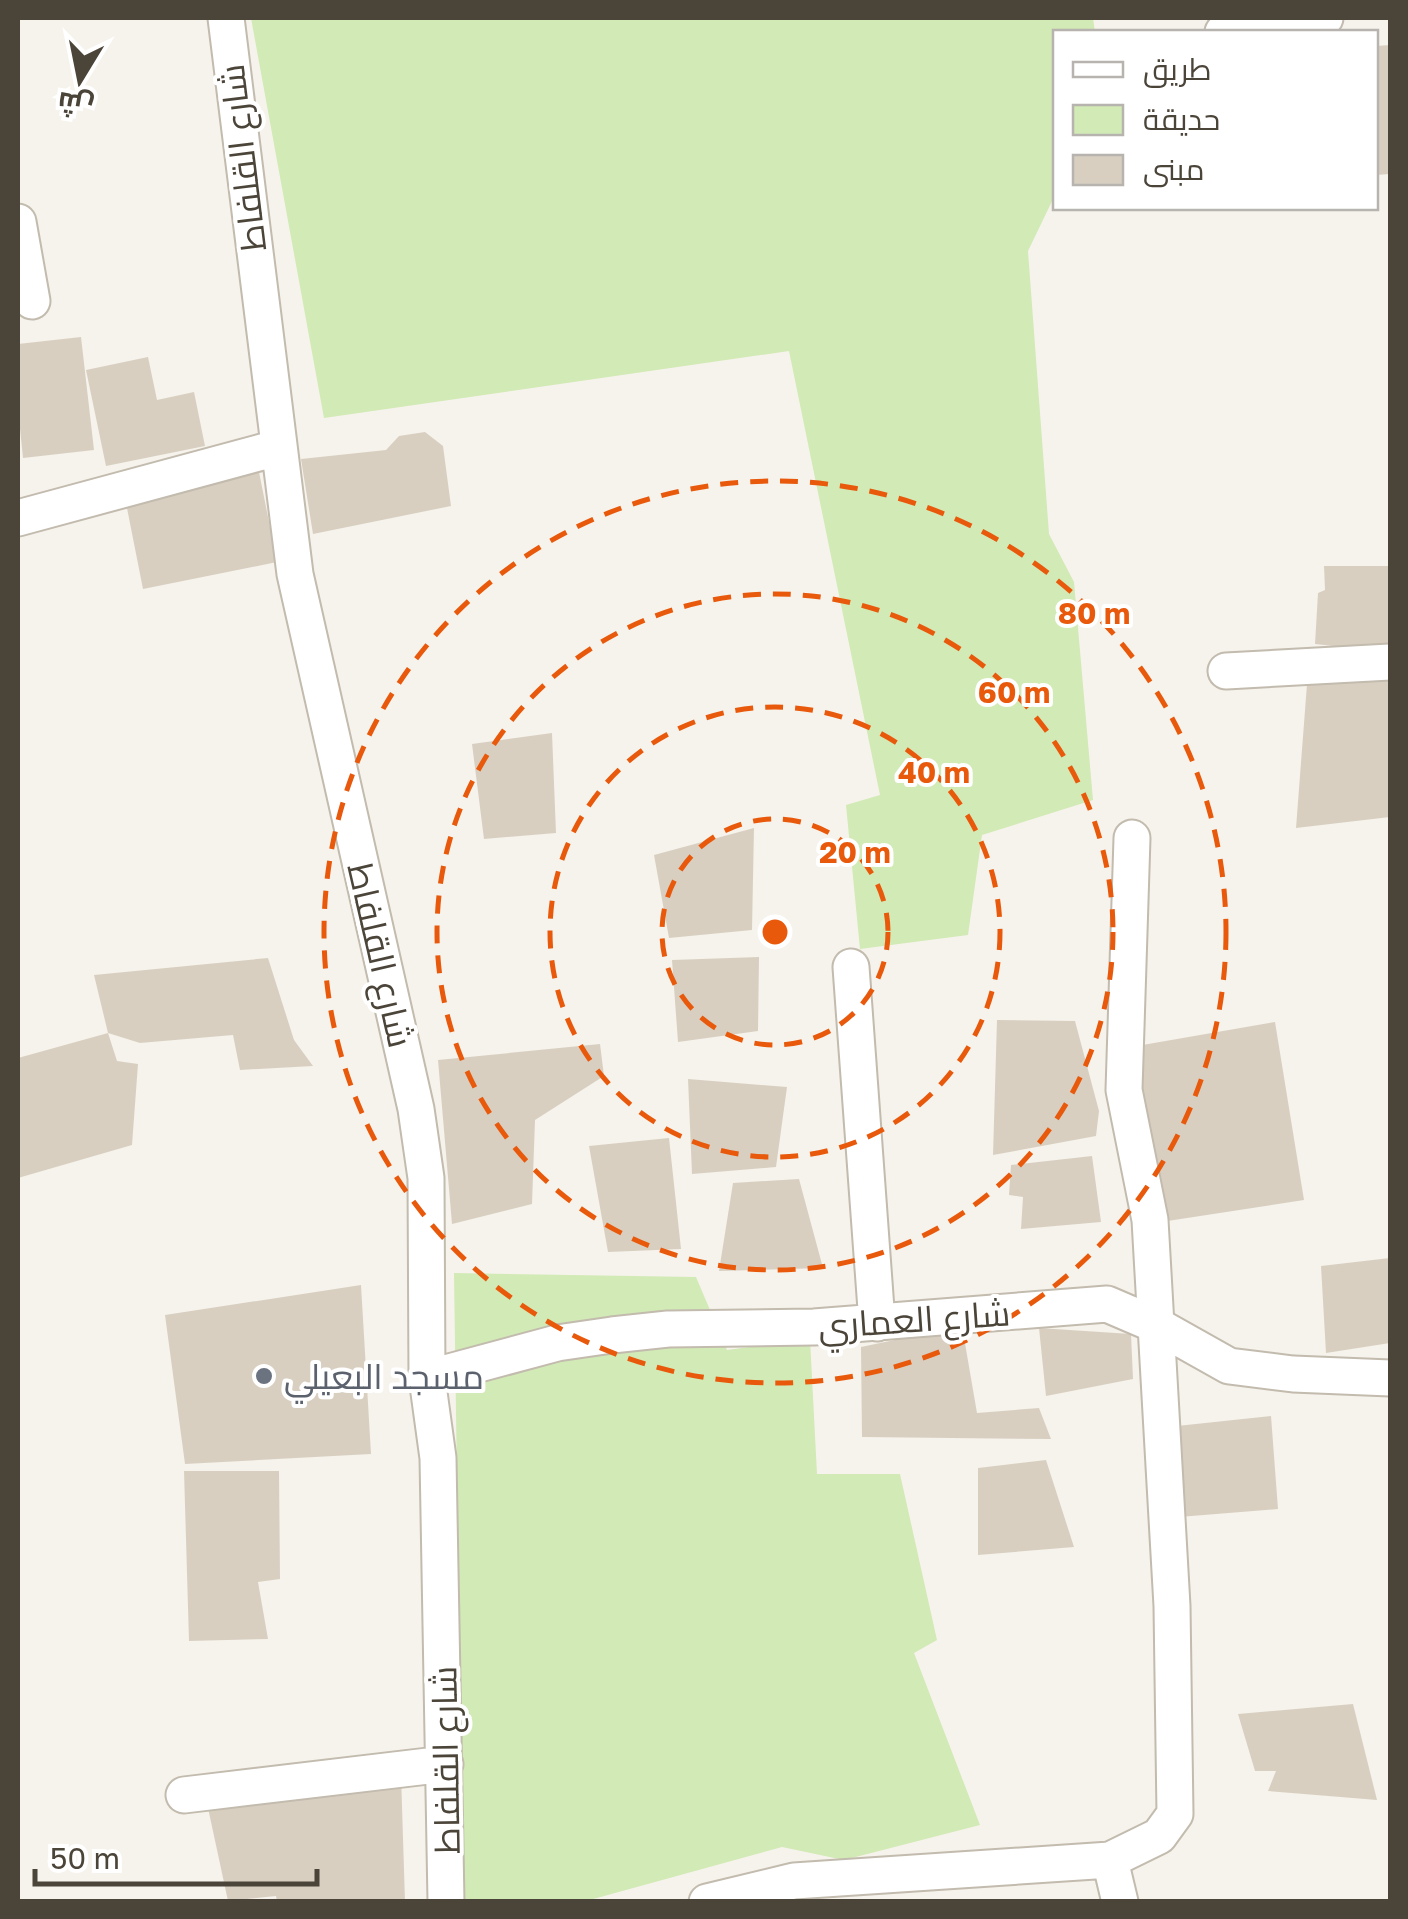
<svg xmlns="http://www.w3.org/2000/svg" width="1408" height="1919" font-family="'Golos Text',Cairo,sans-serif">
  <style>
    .green { fill: #d2eab5 }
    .building { fill: #d8cfc1 }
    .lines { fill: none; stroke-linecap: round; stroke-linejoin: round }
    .street-casing { stroke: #c2bbae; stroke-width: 39 }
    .street { stroke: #fff; stroke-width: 35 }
    .ring { fill: none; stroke: #e8590c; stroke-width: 5; stroke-dasharray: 18 12 }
    .worship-dot { fill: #6b7280; stroke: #fff; stroke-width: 4 }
    .labels { text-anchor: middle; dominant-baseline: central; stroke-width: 8; stroke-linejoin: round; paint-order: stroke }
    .street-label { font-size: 35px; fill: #4b4439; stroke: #fff }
    .worship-label { font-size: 35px; fill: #5b616d; stroke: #fff; text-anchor: start }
    .centre { fill: #e8590c; stroke: #fff; stroke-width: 5 }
    .ring-label { font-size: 30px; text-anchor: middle; font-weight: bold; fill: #e8590c; stroke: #fff; stroke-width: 8; stroke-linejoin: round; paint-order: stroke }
  </style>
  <rect width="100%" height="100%" fill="#f6f3ec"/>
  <!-- green -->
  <path class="green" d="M251,18H1093L1095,32H1056L1055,195L1028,251L1049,534L1074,582L1093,800L982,835L968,935L860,949L846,805L880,795L789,351L324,418Z
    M454,1273L696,1277L727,1350L810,1339L817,1474H900L937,1640L914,1653L980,1825L844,1860L782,1847L586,1901H463Z"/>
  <!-- building -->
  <path class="building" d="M1390,45V174L1376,175V46Z
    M81,337L94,450L23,458L18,409V344Z
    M148,357L157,400L194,392L205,446L106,466L86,370Z
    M425,432L443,446L451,506L313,534L301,459L386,450L399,436Z
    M259,472L277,562L143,589L125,498Z
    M1324,566H1390V652L1315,644L1318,593L1325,590Z
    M1308,671L1390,672V817L1296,828Z
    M552,733L556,833L484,839L472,744Z
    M754,828L752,930L669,938L654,855Z
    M759,957L758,1031L678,1042L672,960Z
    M268,958L294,1040L313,1066L240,1070L233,1035L140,1043L108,1033L94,975Z
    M997,1020L1075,1021L1099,1111L1096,1136L993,1155Z
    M1275,1022L1304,1200L1161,1222L1131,1047Z
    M108,1033L117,1061L138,1064L132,1145L18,1178V1058Z
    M600,1044L604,1076L535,1120L532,1204L452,1224L438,1060Z
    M688,1079L787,1087L776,1167L692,1174Z
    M669,1138L681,1249L608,1252L589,1146Z
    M1092,1156L1101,1222L1021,1229L1023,1197L1009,1195L1011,1165Z
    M799,1179L823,1268L719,1271L733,1183Z
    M1390,1258V1343L1326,1353L1321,1266Z
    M361,1285L371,1454L185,1464L165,1315Z
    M962,1326L977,1413L1039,1408L1051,1439L862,1437L861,1347Z
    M1039,1328L1131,1334L1133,1379L1046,1396Z
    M1271,1416L1278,1509L1179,1517L1177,1426Z
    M1046,1460L1074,1547L978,1555V1468Z
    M184,1471H279L280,1579L258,1582L268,1639L189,1641Z
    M1353,1704L1377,1800L1268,1791L1276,1771H1255L1238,1714Z
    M401,1774L405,1902H277L276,1896L228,1901L208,1808Z"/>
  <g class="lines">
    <defs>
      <path id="street" d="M226,18L295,574L416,1109L426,1178L427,1378L438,1458L446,1902
        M1223,32L1325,18
        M18,222L32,301
        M18,518L277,448
        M1226,671L1390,662
        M851,967L877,1323
        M427,1378L557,1343L612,1335L668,1329L814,1327L1107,1304L1156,1325L1229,1366L1293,1374L1390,1378
        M184,1795L445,1764
        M1110,1860L1120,1902
        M707,1902L794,1881L1110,1860L1159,1836L1175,1814L1172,1606L1150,1220L1124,1090L1132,838"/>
    </defs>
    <!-- street casing -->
    <use href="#street" class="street-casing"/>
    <!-- street -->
    <use href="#street" class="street"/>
  </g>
  <!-- distance rings -->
  <g class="ring">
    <circle cx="775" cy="932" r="113"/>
    <circle cx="775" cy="932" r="225"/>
    <circle cx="775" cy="932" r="338"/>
    <circle cx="775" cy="932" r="451"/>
  </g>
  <!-- markers -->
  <circle class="worship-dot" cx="264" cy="1376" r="10"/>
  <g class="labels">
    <!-- street labels -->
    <g class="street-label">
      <text transform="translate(242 158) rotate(-97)">شارع القلفاط</text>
      <text transform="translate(381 955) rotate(77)">شارع القلفاط</text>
      <text transform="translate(914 1319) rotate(-4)">شارع العماري</text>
      <text transform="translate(445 1760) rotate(-91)">شارع القلفاط</text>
    </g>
    <!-- worship labels -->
    <g class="worship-label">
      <text x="284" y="1376">مسجد البعيلي</text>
    </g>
  </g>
  <circle cx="775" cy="932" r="15" class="centre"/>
  <g class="ring-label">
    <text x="1094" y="624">80 m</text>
    <text x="1014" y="703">60 m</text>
    <text x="934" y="783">40 m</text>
    <text x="855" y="863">20 m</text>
  </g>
  <!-- border -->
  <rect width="1408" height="1919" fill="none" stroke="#4b4439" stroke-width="40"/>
  <!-- legend -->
  <rect x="1053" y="30" width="325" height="180" fill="#ffffff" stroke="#b7b4b0" stroke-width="2.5"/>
  <rect x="1073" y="62" width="50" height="15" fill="#ffffff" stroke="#b7b4b0" stroke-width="2.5"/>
  <text x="1143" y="80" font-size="30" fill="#4b4439">طريق</text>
  <rect x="1073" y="105" width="50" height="30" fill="#d2eab5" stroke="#b7b4b0" stroke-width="2.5"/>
  <text x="1143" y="130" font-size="30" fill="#4b4439">حديقة</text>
  <rect x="1073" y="155" width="50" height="30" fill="#d8cfc1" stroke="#b7b4b0" stroke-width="2.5"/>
  <text x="1143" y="180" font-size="30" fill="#4b4439">مبنى</text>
  <!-- north arrow -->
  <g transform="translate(80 80) rotate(190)" stroke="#ffffff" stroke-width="8" paint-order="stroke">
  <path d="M0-8L18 38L0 25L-18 38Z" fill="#4b4439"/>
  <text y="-15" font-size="28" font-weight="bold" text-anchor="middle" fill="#4b4439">ش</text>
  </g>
  <!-- scale -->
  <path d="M35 1869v15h282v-15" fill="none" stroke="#4b4439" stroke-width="5"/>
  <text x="50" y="1869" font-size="30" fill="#4b4439" stroke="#ffffff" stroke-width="8" paint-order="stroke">50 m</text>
</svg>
